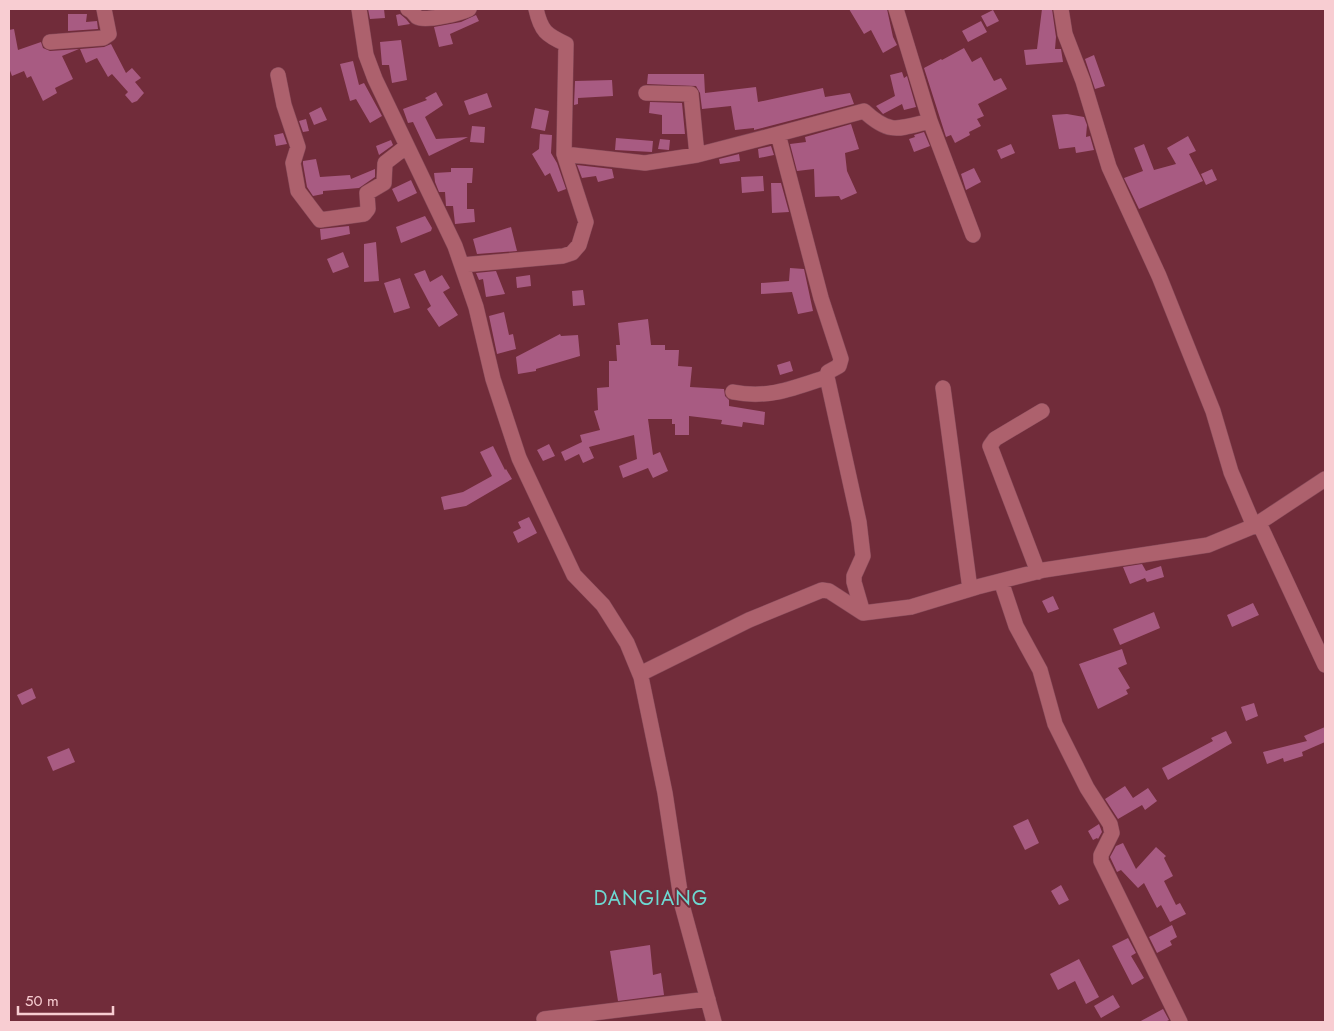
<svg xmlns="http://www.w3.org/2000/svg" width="1334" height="1031" font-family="Jost,sans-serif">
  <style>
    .building { fill: #a85b82 }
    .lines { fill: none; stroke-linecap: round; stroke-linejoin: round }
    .minor-casing { stroke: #874b5a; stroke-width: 16 }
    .minor { stroke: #ad616d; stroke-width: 15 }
    .labels { text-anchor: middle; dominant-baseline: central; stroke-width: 4; stroke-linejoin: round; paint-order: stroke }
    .quarter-label { font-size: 20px; letter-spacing: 1px; fill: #6dd9d2; stroke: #712c3a }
  </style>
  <rect width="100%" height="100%" fill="#712c3a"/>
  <!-- building -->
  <path class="building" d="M368,9H384L385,18L370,19Z
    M849,9H887L893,37L897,45L883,53L871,30L864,34Z
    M1042,9H1052L1056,37L1055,49H1061L1063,62L1026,65L1024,50L1037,49Z
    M993,10L999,21L987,27L981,16Z
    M68,14H87L86,22L97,21L98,29L68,31Z
    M400,14L406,19L410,24L398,26L396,15Z
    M476,15L479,21L450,34L453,44L439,47L434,27L461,22Z
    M981,21L987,32L968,42L962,31Z
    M14,29L18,50L41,42L43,48L50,51L79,49L62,56L73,79L55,88L57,93L43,101L31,76L27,78L24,71L12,76L9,68V30Z
    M401,40L407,80L392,83L389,65H382L380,42Z
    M111,44L126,73L132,68L141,78L135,82L144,93L137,101L132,103L125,95L128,92L112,74L108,77L97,58L86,63L80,49L104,47Z
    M964,48L972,62L981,57L994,81L1001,78L1007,89L978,104L984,116L977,119L981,126L969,132L970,135L955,143L951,135L946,137L924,68L941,59L942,60Z
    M1094,55L1105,86L1095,89L1085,59Z
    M353,61L359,85L364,83L382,116L370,123L356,99L350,101L340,64Z
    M902,72L904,78L907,76L916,107L904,110L902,104L883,114L876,106L895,96L890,75Z
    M648,74H704L705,93L756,87L758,102L823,88L825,97L850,93L854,104L754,130V128L735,130L731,106L702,109L700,93L696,86L647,84Z
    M612,80L613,96L578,98V104L574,105L575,81Z
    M436,92L443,105L425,117L436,139L468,137L429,156L413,122L408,123L403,109L427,100L425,98Z
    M487,93L492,107L469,115L464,101Z
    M650,102L682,103L685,134H662V115L649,113Z
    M321,107L327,120L314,125L309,113Z
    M535,108L549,111L545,131L531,128Z
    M1067,114L1084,117L1087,125L1086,137L1090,136L1094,150L1076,153L1075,147L1059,149L1052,115Z
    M306,119L309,131L303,132L299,121Z
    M851,124L859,149L845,153L847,171L857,193L841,200L839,196L815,197L814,169L797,171L790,144L806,142L805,137Z
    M472,126L485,127L484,143L470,142Z
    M924,132L930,146L914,152L909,139L915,137L914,135Z
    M283,133L287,144L276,146L274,135Z
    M540,134L552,135L551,153L557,163L566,189L558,192L550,173L545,176L532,154L539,149Z
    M1188,136L1196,151L1189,154L1203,181L1139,209L1124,178L1143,171L1134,148L1144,144L1154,170L1176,164L1167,148Z
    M616,138L653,141L652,152L615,150Z
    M660,139L670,140L669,150L658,149Z
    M391,140L393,145L379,155L376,146Z
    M1011,144L1015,153L1001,159L997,150Z
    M771,146L774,155L759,158L758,149Z
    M739,154L740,161L720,164L719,159Z
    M316,159L320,177L350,175L351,179L375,169V177L359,188L323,191V194L313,196L307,187L303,164V161Z
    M577,165L612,169L614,178L598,182L596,176L582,178Z
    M451,168H473L472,183H467V209H474L475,222L455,224L453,206H446L445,192H439L435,182L434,173L451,172Z
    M974,168L981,182L966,190L961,174Z
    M1212,169L1217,180L1206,185L1201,174Z
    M763,176L764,191L742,193L741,177Z
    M411,180L417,193L398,202L392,189Z
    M771,183H781L789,212L772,213Z
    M425,216L432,228L431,231L401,243L396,227Z
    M349,226L350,234L321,240L320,229Z
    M511,227L517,251L477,254L473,239Z
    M376,242L379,281L364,282V244Z
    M343,252L349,267L333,273L327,259Z
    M790,268L804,269L813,311L798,314L792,292L761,294V283L789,281Z
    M425,270L430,282L442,275L450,288L443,292L458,315L439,327L427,309L431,306L414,274Z
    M496,271L505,294L486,297L483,279L479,280L476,273Z
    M530,275L531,286L517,288L516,277Z
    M400,278L410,308L394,313L384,283Z
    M583,290L585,305L573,306L572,291Z
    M504,312L509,335L513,334L516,349L497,354L489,316Z
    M648,319L651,345H665V350H679L678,366L692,367L690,387L724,389L725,396L729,400V406L765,412L764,425L743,422L742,427L721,424L722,420L689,416V435H675V424H672V419H648L653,455L660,452L668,471L653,478L648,468L623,478L619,466L637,459L634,435L589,447L594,458L583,463L579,454L565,461L561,452L582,442L580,435L600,430L594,411L598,410L597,388L609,387V361H617L616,345H620L618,323Z
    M560,334L561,336L578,335L580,356L536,369V371L518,374L516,357Z
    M790,361L793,371L780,375L777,365Z
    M549,444L555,456L543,461L537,450Z
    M493,446L505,470L506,469L512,479L466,506L444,510L441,497L463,492L492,476L480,452Z
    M529,517L537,533L518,543L513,532L521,528L518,522Z
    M1142,564L1146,571L1161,566L1164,577L1147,582L1145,578L1130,584L1123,567Z
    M1053,596L1059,609L1048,613L1042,601Z
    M1253,603L1259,615L1232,627L1227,615Z
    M1154,612L1160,628L1120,645L1113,629Z
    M1122,649L1127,664L1118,668L1130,688L1126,690L1128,694L1098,709L1079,664Z
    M32,688L36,698L22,705L17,695Z
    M1254,703L1258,716L1246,721L1241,707Z
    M1325,727V742L1302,752L1303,756L1284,762L1283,758L1267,764L1263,752L1307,741L1304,736Z
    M1226,731L1232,743L1168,780L1162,768L1213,741L1211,738Z
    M69,748L75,762L53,771L47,757Z
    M1125,786L1133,798L1148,788L1157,801L1145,810L1142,805L1118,819L1105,799Z
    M1028,819L1039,843L1025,850L1013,826Z
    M1099,824L1102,832L1098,839L1097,838L1093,840L1088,831Z
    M1123,843L1136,869L1156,847L1166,856L1164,858L1173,876L1164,881L1176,905L1180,903L1186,914L1170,922L1161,905L1157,908L1144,883L1138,888L1121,870L1117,872L1110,857L1116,846Z
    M1061,885L1069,900L1059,905L1051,891Z
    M1172,925L1177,937L1170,941L1172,945L1157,953L1149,937Z
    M1128,938L1136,953L1131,956L1144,978L1132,985L1112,946Z
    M650,945L653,975L661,973L664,995L618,1001L610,951Z
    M1079,959L1099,997L1086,1004L1075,981L1058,990L1050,974Z
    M1113,995L1120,1007L1101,1018L1094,1006Z
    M1163,1009L1169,1020L1165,1022H1139Z"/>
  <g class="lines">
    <defs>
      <path id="minor" d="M359,9L366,55L375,79L455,246L476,307L493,379L519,458L574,575L603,605L627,643L641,677L665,793L682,905L714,1022
        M408,9C413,11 414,14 417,17C425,22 461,13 469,9
        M1061,9L1065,34L1083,81L1109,167L1159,276L1213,411L1231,472L1254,526
        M50,42L103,38L109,34L104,9
        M278,75L284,105L298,147L293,163L298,191L320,220L364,214L368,209L367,193L384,183L385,163L407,146
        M646,93L691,94L697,155
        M930,121L973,235
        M564,154L645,163L697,155L778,134
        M462,265L563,256L572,253L579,245L586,222L564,154L566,44C546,35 541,31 536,9
        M943,388L970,589
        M733,392C769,399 794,388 827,377
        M1259,523L1325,665
        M1038,572L990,446L995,439L1042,411
        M1001,581L1016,626L1040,670L1055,724L1087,788L1110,824L1112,833L1101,855V861L1180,1022
        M863,613L854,582V576L863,556L859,522L827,377L828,372L839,366L841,359L821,298L778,134L864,111C890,135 898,129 930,121L896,9
        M640,674L749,620L822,590L829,591L863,613L911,607L977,587L1044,570L1208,545L1254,526L1325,479
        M544,1019L708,999"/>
    </defs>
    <!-- minor casing -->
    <use href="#minor" class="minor-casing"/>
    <!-- minor -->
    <use href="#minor" class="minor"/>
  </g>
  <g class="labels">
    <!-- quarter labels -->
    <g class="quarter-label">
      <text x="651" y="898">DANGIANG</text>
    </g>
  </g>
  <!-- border -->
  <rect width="1334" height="1031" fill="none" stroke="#f8cdd2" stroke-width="20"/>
  <!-- scale -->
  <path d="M18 1006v8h95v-8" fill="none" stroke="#f8cdd2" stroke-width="2.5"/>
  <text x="25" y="1006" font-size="15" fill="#f8cdd2" stroke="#712c3a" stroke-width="4" paint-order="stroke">50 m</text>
</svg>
